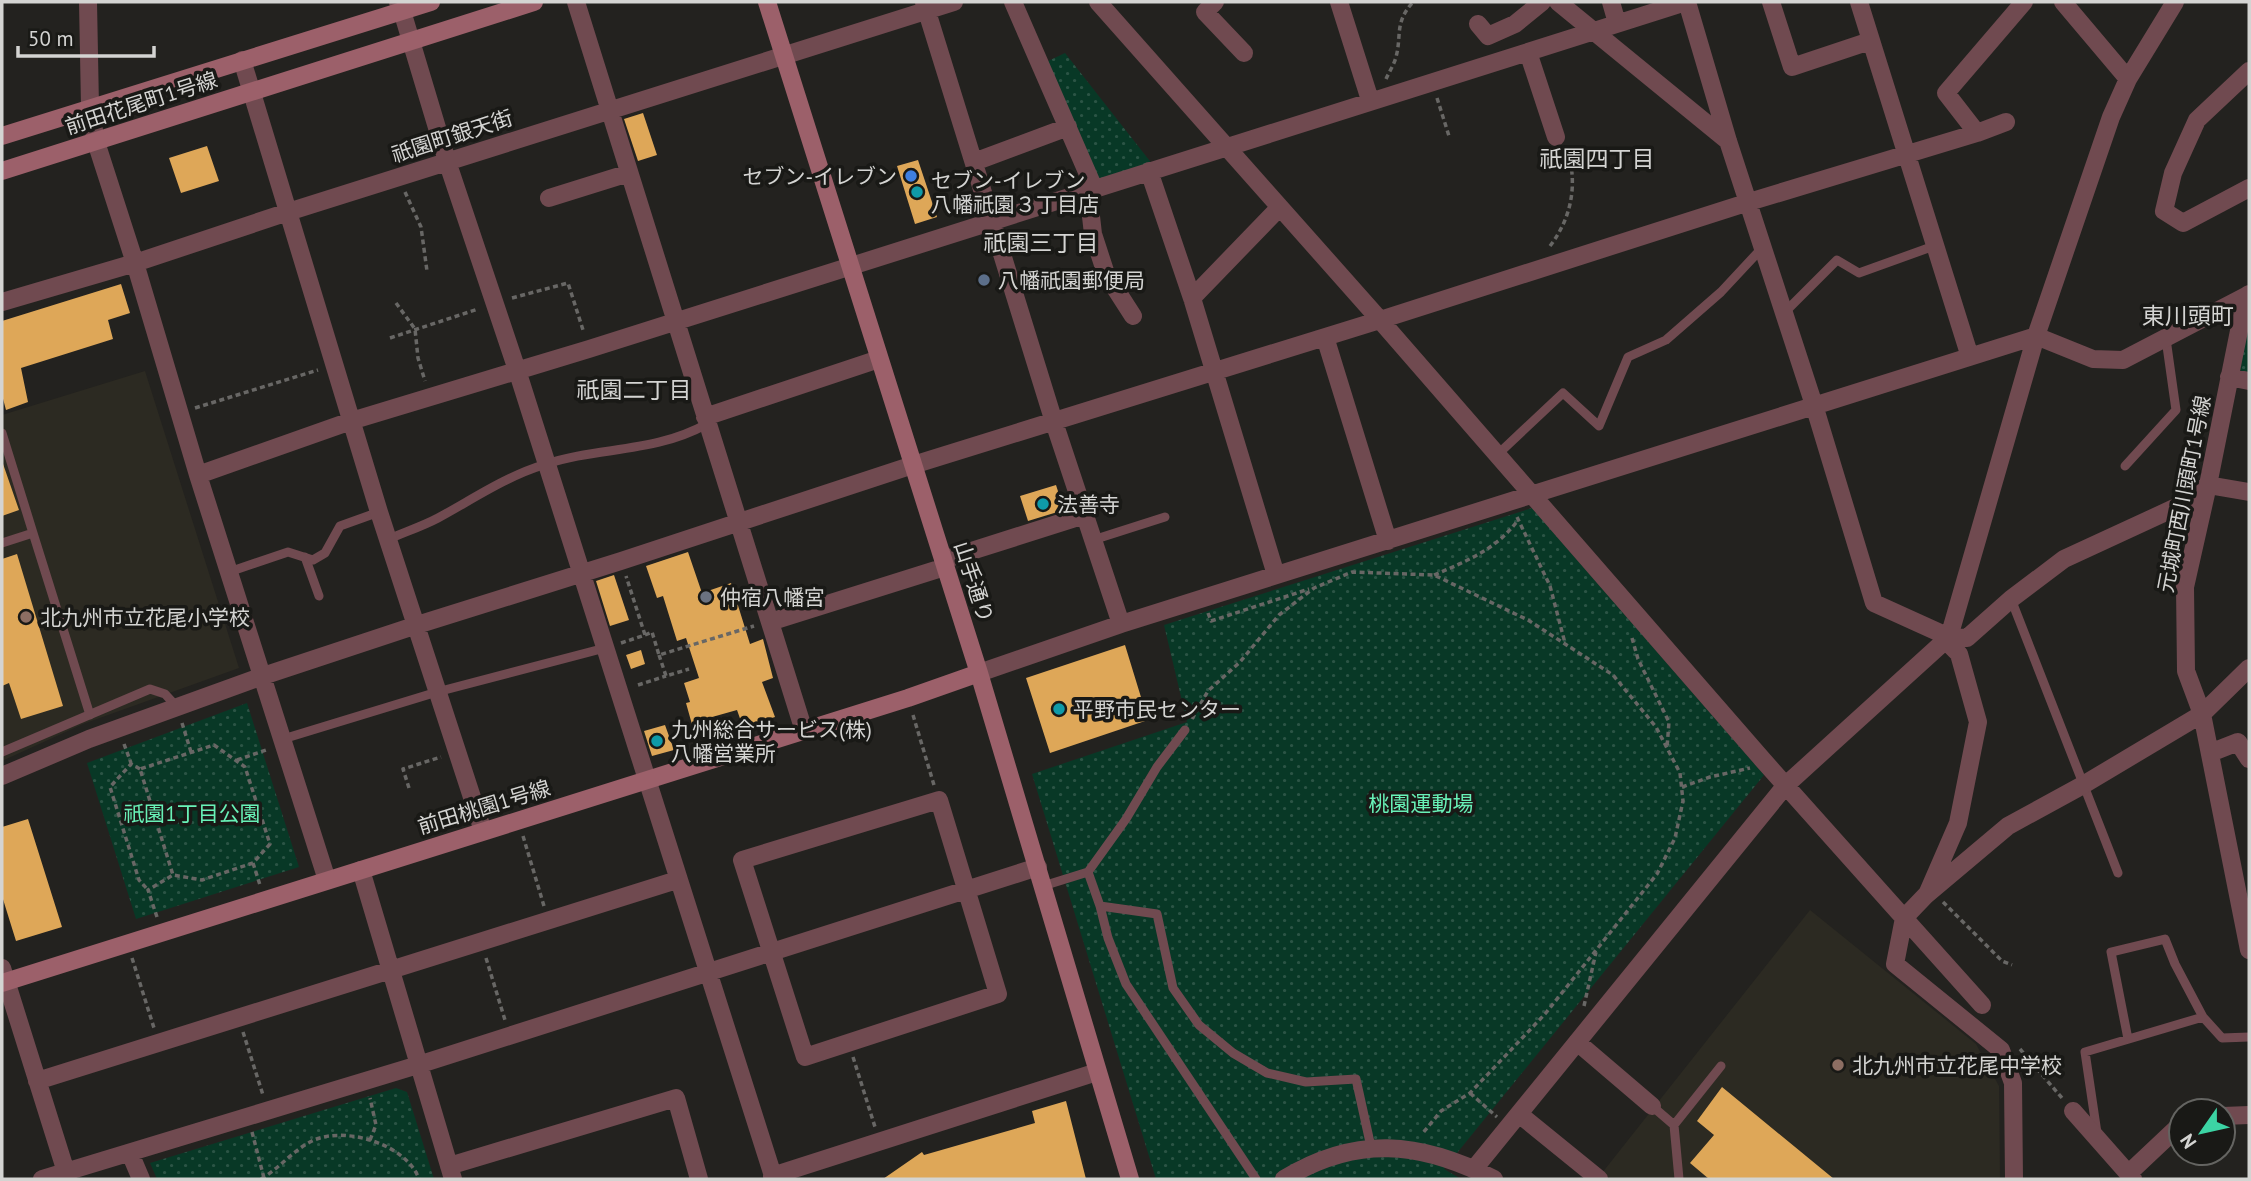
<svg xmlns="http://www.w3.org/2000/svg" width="2251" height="1181" font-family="'PT Sans','Noto Sans JP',sans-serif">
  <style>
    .built { fill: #2c2a22 }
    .park { fill: url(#park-dots) }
    .building { fill: #dea758 }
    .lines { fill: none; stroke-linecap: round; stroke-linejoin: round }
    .path { stroke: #686765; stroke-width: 3.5; stroke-dasharray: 5 3.5; stroke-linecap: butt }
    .lane { stroke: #704a50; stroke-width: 9 }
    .street { stroke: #704a50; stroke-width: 18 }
    .secondary { stroke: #9c606a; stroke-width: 18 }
    .shop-dot { fill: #3f7fe0; stroke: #191916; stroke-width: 2.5 }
    .culture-dot { fill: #0f9aa8; stroke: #191916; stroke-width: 2.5 }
    .service-dot { fill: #5c6f8a; stroke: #191916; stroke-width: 2.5 }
    .worship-dot { fill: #6b7280; stroke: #191916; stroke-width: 2.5 }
    .education-dot { fill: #8d6e63; stroke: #191916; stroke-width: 2.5 }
    .labels { text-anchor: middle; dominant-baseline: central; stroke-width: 7; stroke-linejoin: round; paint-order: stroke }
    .street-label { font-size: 21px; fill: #d4d4d2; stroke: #191916 }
    .poi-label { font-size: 21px; fill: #d4d4d2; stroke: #191916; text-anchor: start }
    .park-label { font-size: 21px; fill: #68f1b7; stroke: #191916 }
    .neighbourhood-label { font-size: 23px; fill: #d4d4d2; stroke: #191916 }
  </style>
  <defs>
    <pattern id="park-dots" width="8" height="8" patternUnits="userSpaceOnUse" patternTransform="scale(1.75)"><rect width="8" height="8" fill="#083826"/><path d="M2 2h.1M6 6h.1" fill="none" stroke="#2b5445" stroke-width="1.8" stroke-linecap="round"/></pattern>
  </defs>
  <rect width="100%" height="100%" fill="#23221f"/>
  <!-- built -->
  <path class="built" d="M145,371L239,668L83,724L2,761V415Z
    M1810,910L1976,1044L1999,1086L2000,1179H1611L1602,1173Z"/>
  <!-- park -->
  <path class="park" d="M1065,53L1153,165L1099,181L1046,62Z
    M2245,334L2249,335V373L2239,370Z
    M1532,508L1764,775L1444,1169L1461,1179H1156L1032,774L1187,722L1164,625Z
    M247,703L299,867L136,919L87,763Z
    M396,1088L407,1092L434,1179H157L150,1163Z"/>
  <!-- building -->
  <path class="building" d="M643,113L657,155L638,161L624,119Z
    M207,146L219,181L181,193L169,158Z
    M918,160L937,217L915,224L897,166Z
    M121,284L130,313L108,320L113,339L21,368L28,402L6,410L2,395V321Z
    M2,461L19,510L2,516Z
    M1056,485L1064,510L1028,521L1020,496Z
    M688,552L702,593L731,583L750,644L763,639L773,678L762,682L775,717L743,727L737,710L705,719L706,724L693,728L686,703L690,702L684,683L699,678L686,638L677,641L663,596L657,598L646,566Z
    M17,554L63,706L21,719L9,683L2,686V559Z
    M614,575L629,620L610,626L596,581Z
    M1125,645L1148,720L1050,753L1026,678Z
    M641,650L645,664L631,669L626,655Z
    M665,725L674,750L652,756L644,731Z
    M28,819L62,927L16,941L2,896V827Z
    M1722,1087L1834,1179H1709L1690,1163L1714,1135L1697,1121Z
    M1066,1101L1086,1179H883L922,1152L924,1155L1035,1123L1032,1111Z"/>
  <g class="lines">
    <!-- path -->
    <path class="path" d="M1386,79C1389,72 1394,65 1396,57C1402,35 1394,23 1413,2
      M1437,98L1449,136
      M405,192L421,227L427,271
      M1550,246C1572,217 1578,184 1567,148
      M512,298L568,283L584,333
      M396,303L415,329L418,358L425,381
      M390,338L478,309
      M195,408L318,370
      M1517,517L1550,586L1565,643
      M1434,575C1467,561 1497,549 1518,520
      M1208,613L1211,621L1309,589
      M645,635L652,632L659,655L754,626
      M1632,638L1638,659L1669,722L1667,748
      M621,643L645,635L626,576
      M659,655L666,676L689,669
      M638,685L666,676
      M913,715L934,785
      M1192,719L1208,691L1240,662L1279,615L1314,588L1352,572L1434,575L1528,620L1613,675L1656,727L1680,773L1683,801L1675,838L1657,874L1545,1014L1470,1093L1441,1111L1422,1134
      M182,723L191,752
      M124,744L131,763
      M237,760L269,749
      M140,769L131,764L110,787L139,880L148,890
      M1682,787L1710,777L1750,768
      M409,788L403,769L441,757
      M523,836L544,906
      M253,863L260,885
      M1943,902L2002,961L2012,965
      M157,917L148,890L173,875L202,880L253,863L270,844L245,767L214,745L140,769L173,875
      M132,958L154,1028
      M486,958L505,1020
      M1584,1006L1596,952
      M243,1032L263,1095
      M2020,1049L2062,1098
      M853,1057L875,1127
      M1470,1093L1497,1117
      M252,1132L264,1178
      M370,1140L376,1125L370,1098
      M261,1179C280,1168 294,1149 314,1140C347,1126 407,1145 419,1179"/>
    <!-- lane -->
    <path class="lane" d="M1784,313L1837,260L1859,273L1934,246
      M2,433L33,533
      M1496,456L1563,393L1599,426L1628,357L1666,340L1721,292L1762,248
      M2125,466L2176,410L2166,339
      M389,539C405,532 423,526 438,518C473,499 505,477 543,465C599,446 652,454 707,424
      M1093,540L1165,517
      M2,543L33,533L90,715
      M305,557L319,596
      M229,572L288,552L313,560L325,553L340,526L379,512
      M2011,599L2118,873
      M1185,730L1157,767L1126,819L1088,872L1100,906L1108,938L1126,984L1256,1179
      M283,739L437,692L605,648
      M2,752L150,689L165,694L177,707
      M1043,886L1088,872
      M1100,906L1157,914L1173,988L1199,1025L1233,1053L1267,1073L1306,1082L1356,1079L1371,1147
      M2128,1039L2111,952L2165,939L2175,964L2203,1017
      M1652,1106L1674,1125L1679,1179
      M1674,1125L1721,1066
      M2097,1133L2085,1052L2203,1017L2222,1038L2249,1037"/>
    <!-- street -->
    <path class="street" d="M88,2L90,107L96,142L135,263L198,475L327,880
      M398,2L402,11L447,161L517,370L774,1179
      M576,2L804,731
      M924,2L1054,422L1121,624
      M1013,2L1094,188
      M1098,2L1380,320L1762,759L1904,918L1895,964L2001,1050L2013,1083L2014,1179
      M1215,2L1205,12L1244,53
      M1339,2L1370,100
      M1558,2L1728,141
      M1611,2L1617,23
      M1687,2L1728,141L1814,405L1874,603L1949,637L1967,638L2011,599L2064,559L2183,504L2208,485L2249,492
      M1771,2L1792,67L1870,41
      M1859,2L1970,357
      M2063,2L2128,79
      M1478,24L1488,36L1515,24L1542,2
      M1528,52L1556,137
      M242,60L379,512L483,831
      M2249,71L2197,120L2173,173L2164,211L2183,223L2249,188
      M1977,133L1946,93L2024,2
      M974,162L1068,127
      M1149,171L1192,298L1276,575
      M1088,190L1093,234L1106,274L1133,316
      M549,198L629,173
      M2249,294L2246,296L2208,485L2185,587L2186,671L2202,714L2249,950
      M1192,298L1279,208
      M2,302L135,263L288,212L954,2
      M1325,337L1388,541
      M2229,377L2249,381
      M705,417L879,359
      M198,475L351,421L589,349L1686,2
      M943,560L1085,515
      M770,622L945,567
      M979,673L1121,624L2036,336L2093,359L2123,360L2246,296
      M2210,753L2238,742L2249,759
      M2,776L89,739L263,676L417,625L621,561L913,465L1380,320L1749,202L1977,133L2006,122
      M939,800L998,994L805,1057L742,860Z
      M361,870L453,1179
      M1928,892L1958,823L1978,722L1959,654L1946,641
      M2,968L66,1172
      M1982,1005L1904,918L1926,895L2008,826L2083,785L2202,714L2249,668
      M1577,1042L1652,1106
      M37,1081L677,880
      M2073,1111L2133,1179
      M1519,1114L1599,1179
      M2223,1116L2249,1115
      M130,1153L141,1179
      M449,1166L676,1098L699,1179
      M1474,1169L1786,785L1949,637L2036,336L2111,117L2128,79L2175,2
      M2129,1173L2181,1124
      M772,1176L1097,1072
      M42,1179L418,1065L1038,867
      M1284,1179C1356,1135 1420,1141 1494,1179"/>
    <!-- secondary -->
    <path class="secondary" d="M767,2L979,673L1130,1179
      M2,136L431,2
      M2,171L534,2
      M2,983L908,698L979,673"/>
  </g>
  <!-- markers -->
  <circle class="shop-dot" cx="911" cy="176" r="7"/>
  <g class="culture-dot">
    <circle cx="917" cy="192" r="7"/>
    <circle cx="1043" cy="504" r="7"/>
    <circle cx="1059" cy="709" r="7"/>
    <circle cx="657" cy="741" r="7"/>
  </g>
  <circle class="service-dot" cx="984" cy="280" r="7"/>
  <circle class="worship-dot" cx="706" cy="597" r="7"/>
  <g class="education-dot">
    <circle cx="26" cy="617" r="7"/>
    <circle cx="1838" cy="1065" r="7"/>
  </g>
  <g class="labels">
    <!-- street labels -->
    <g class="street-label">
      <text transform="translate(141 103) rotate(-18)">前田花尾町1号線</text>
      <text transform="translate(452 136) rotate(-18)">祇園町銀天街</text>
      <text transform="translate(2184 494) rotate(-79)">元城町西川頭町1号線</text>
      <text transform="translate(974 582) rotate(72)">山手通り</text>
      <text transform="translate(484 807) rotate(-17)">前田桃園1号線</text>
    </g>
    <!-- poi labels -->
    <g class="poi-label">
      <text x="897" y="176" text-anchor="end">セブン-イレブン</text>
      <text x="931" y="180">セブン-イレブン<tspan x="931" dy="24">八幡祇園３丁目店</tspan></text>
      <text x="998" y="280">八幡祇園郵便局</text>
      <text x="1057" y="504">法善寺</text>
      <text x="720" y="597">仲宿八幡宮</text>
      <text x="40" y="617">北九州市立花尾小学校</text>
      <text x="1073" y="709">平野市民センター</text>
      <text x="671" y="729">九州総合サービス(株)<tspan x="671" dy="24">八幡営業所</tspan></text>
      <text x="1852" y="1065">北九州市立花尾中学校</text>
    </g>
    <!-- park labels -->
    <g class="park-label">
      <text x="1421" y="803">桃園運動場</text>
      <text x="192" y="813">祇園1丁目公園</text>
    </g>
    <!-- neighbourhood labels -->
    <g class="neighbourhood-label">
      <text x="1597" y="158">祇園四丁目</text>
      <text x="1041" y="242">祇園三丁目</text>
      <text x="2188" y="315">東川頭町</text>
      <text x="634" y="389">祇園二丁目</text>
    </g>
  </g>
  <!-- border -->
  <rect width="2251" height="1181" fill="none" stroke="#d4d4d2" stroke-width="7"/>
  <!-- north arrow -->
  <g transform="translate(2202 1132) rotate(236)"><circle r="33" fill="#191916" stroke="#646461" stroke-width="2"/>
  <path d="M0-5L12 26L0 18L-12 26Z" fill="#3cd4a4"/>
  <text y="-10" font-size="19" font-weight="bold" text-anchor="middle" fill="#d4d4d2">N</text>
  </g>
  <!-- scale -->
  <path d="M18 46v10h136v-10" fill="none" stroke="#d4d4d2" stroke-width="3.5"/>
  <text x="28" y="46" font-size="21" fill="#d4d4d2" stroke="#191916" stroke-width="5" paint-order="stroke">50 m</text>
</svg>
